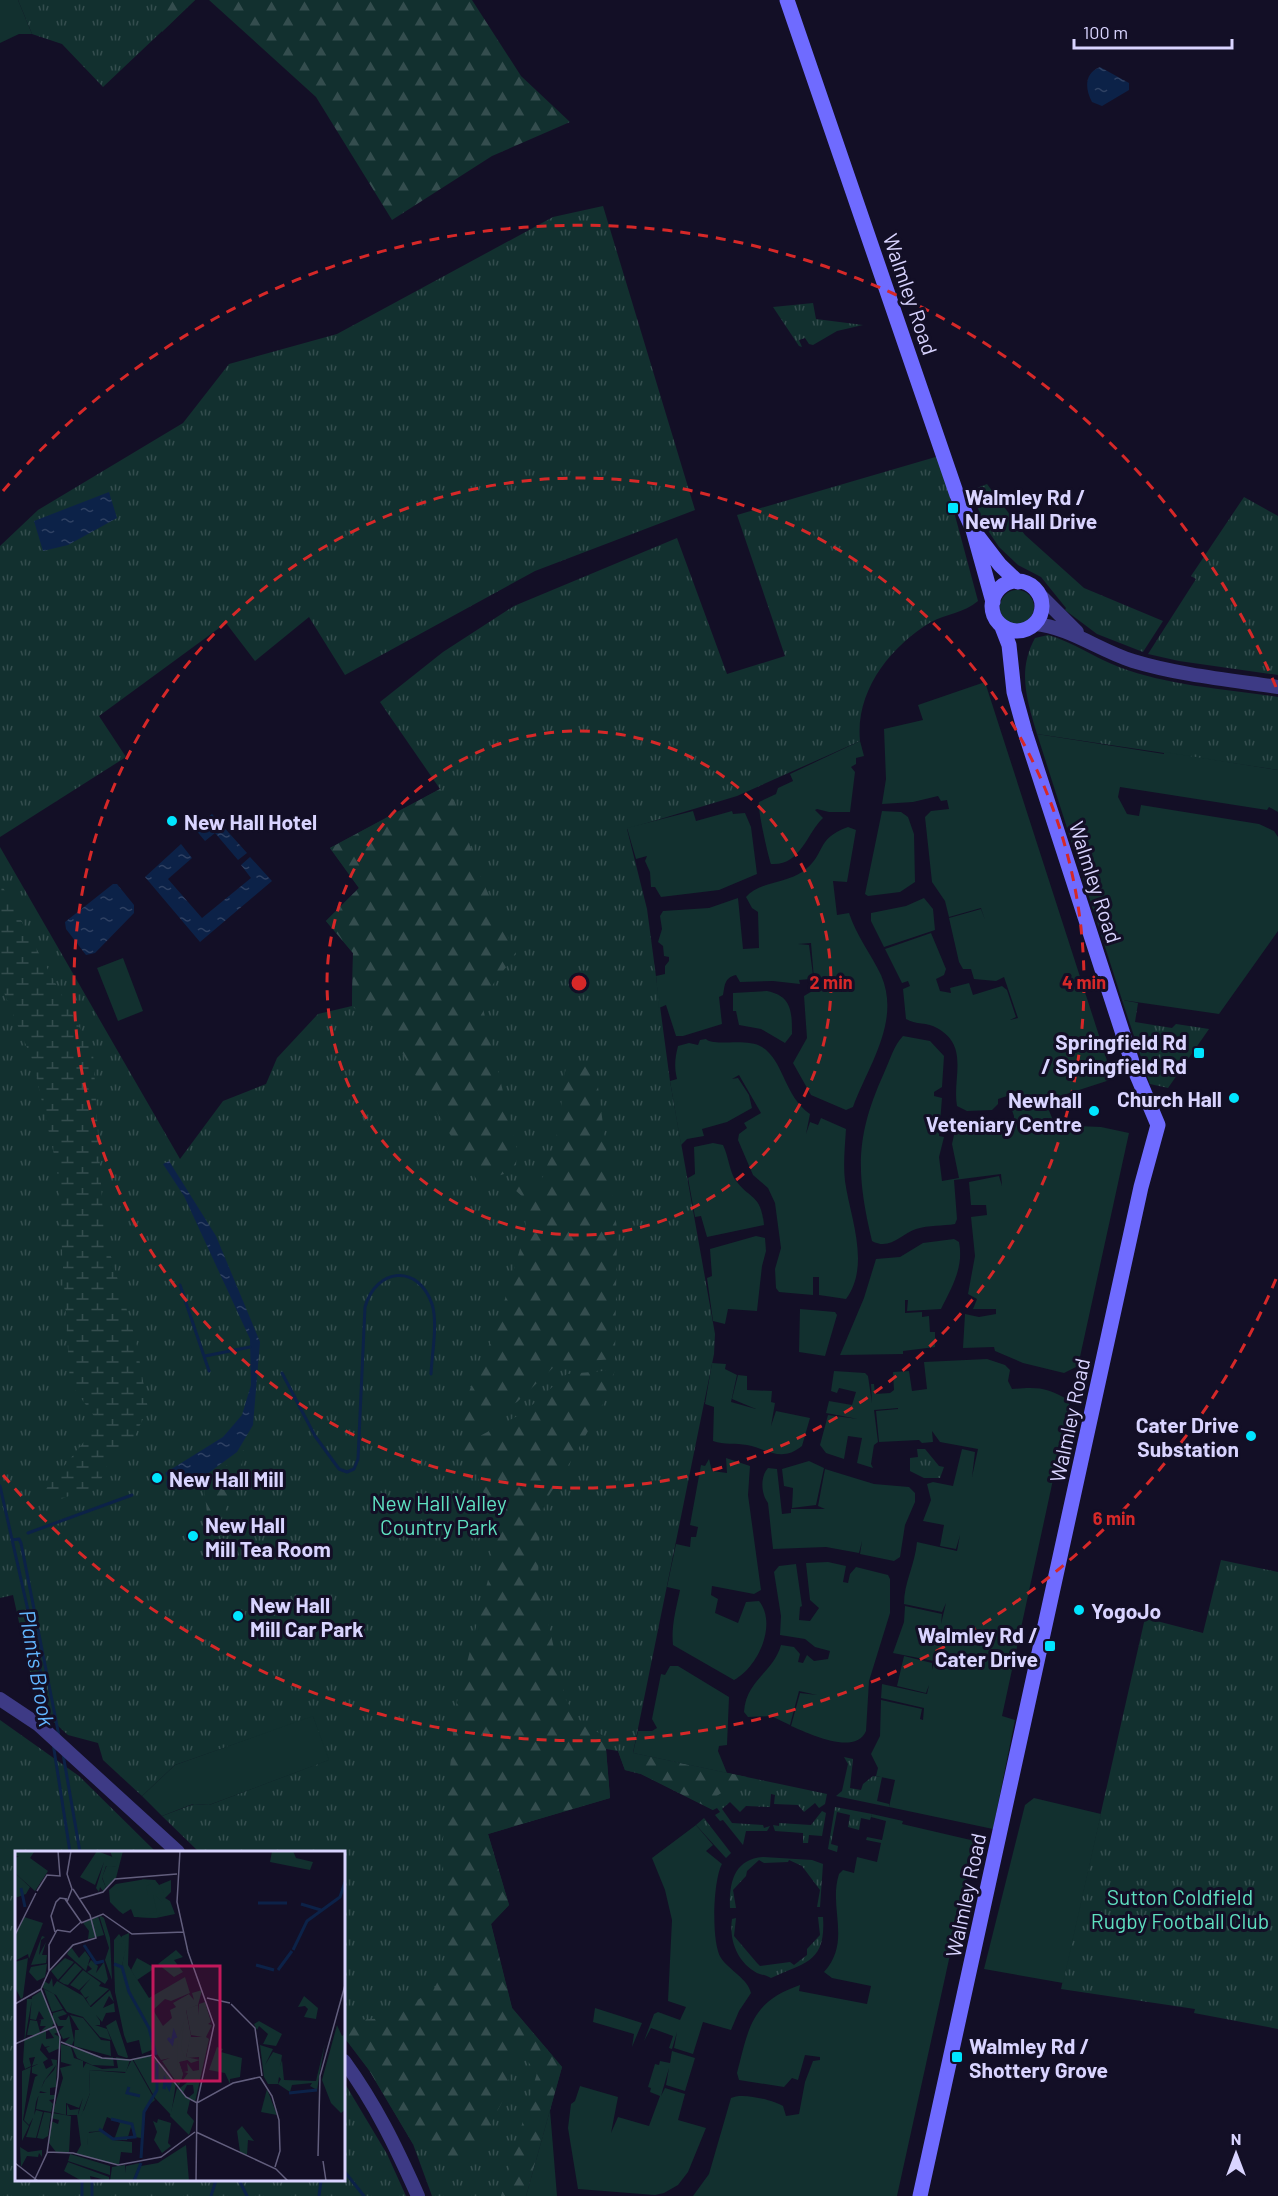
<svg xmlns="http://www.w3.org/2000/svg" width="1278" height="2196" font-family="Barlow,sans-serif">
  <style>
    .grass { fill: url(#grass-tufts) }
    .forest { fill: url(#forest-firs) }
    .wetland { fill: url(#wetland-marsh) }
    .garden { fill: #12302f }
    .water { fill: url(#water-ripples) }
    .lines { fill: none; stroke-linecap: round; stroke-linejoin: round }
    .stream { stroke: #0c2248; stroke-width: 3 }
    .tertiary { stroke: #3d3a85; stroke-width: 14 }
    .secondary { stroke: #6f6bff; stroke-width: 15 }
    .ring { fill: none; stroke: #d62828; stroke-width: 3; stroke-dasharray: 10 8 }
    .poi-dot { fill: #00e5ff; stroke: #130f26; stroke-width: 2 }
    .labels { text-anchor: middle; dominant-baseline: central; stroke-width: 6; stroke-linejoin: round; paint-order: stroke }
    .street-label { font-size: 21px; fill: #d9d4ff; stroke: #130f26 }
    .poi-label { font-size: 21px; font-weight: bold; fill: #d9d4ff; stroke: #130f26; text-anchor: start }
    .park-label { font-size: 21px; fill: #5fe0c0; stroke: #130f26 }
    .water-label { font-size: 22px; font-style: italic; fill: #62b6ff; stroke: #130f26 }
    .inset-river { fill: none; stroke: #0c2248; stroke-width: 3 }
    .inset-road { fill: none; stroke: #625e7d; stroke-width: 1.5 }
    .view { fill: #c2185b; fill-opacity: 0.15; stroke: #c2185b; stroke-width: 3 }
    .inset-edge { fill: none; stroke: #d9d4ff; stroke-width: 3 }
    .centre { fill: #d62828; stroke: #130f26; stroke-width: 3 }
    .ring-label { font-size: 18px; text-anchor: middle; font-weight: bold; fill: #d62828; stroke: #130f26; stroke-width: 6; stroke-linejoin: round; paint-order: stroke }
  </style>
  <defs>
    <pattern id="grass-tufts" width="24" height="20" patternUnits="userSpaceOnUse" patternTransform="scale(1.5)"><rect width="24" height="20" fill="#12302f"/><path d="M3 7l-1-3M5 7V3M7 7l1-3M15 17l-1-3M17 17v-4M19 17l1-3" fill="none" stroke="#344d4e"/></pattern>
    <pattern id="forest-firs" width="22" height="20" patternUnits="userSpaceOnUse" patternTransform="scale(1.5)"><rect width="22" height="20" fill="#12302f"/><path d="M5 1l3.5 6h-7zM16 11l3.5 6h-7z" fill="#344d4e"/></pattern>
    <pattern id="wetland-marsh" width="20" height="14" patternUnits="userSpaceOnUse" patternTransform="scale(1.5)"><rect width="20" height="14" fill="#12302f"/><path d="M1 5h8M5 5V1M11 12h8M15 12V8" fill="none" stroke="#344d4e"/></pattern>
    <pattern id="water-ripples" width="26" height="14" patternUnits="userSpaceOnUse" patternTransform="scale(1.5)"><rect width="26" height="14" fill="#0c2248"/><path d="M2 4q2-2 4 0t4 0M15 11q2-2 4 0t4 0" fill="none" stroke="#2f4163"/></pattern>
  </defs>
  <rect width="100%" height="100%" fill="#130f26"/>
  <!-- grass -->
  <path class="grass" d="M18,0H195L103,87L62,44L32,34Z
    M603,206L695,510L535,571L345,675L309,617L255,661L226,623L99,716L126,757L0,837V546L38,510L183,423L229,364L337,334L553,217Z
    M813,303L816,319L863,325L837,331L813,345L809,344L805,338L799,340L802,347L799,346L773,307Z
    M939,456L978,601C964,613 946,614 931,622C890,647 855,691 860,741L737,796L627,829L647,909L670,1081L715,1334L714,1354L633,1753L827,1794L825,1804L819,1808L815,1803L804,1812L798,1805L774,1804L775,1795L771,1794L770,1807L746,1806L740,1812L730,1802L722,1809L732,1823L763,1825L764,1828L770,1826L767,1831H746L743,1845L723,1820L720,1821L715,1815L720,1812L717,1808L713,1810L641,1774L625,1770L618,1751L606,1749L610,1798L488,1834L509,1905L491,1924L512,2008L562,2067L526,2196H432L413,2144L369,2070L344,2037V1852H199L162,1816L194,1804L209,1805L328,1760L313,1717L175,1765L142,1796L103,1760L98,1743L68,1735L38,1708L13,1595L0,1598V847L180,1159L223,1101L266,1084L277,1058L318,1014L352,1006L353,953L326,921L359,888L330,848L440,789L380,702L443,652L514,606L677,538L727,674L785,656L737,515Z
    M987,484L1025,535L1084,588L1163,621L1143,652L1097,634L1065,610L1066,608L1041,577L1018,565L999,547L983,523L972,490Z
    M1244,497L1278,516V675L1179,661L1148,654L1196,579L1191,576Z
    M1000 607a17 17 0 1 1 34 0a17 17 0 1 1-34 0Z
    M1048,635C1073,642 1095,658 1119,667C1169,686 1226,689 1278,697V770L1037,734C1027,700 1017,671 1035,638Z
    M1122,1000L1138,1003L1135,1022L1172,1028L1176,1024L1209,1029L1168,1088L1150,1084Z
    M917,1449H925L939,1466L944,1467L940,1478H924L910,1471V1458L918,1457Z
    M1221,1560L1278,1572V2029L1194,2013L1195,2009L1061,1989L1145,1618L1203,1633Z
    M0,1720L79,1776L156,1852H16V2180H344V2082L387,2154L406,2196H0Z
    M844,1757L853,1759L850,1788L861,1790L863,1784L873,1776L882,1777L877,1801L889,1804V1807L836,1796L842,1791L848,1764Z
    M835,1807L872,1814L870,1820L861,1818L859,1830L848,1827L850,1815L837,1812L831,1844L838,1846L837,1852L828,1849Z
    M822,1811L826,1813L822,1836L809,1835L808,1843H803V1833L775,1831L773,1825L779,1826V1823L811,1825Z
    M704,1818L731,1853L726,1858L696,1825Z
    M763,1857L812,1860L823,1864L820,1907H817L820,1890L802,1866L789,1860L788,1862L764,1863L759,1860L747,1871L746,1876L733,1890L736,1908H730C729,1883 734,1859 763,1857Z
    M818,1917H823C826,1963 805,1962 771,1978C766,1975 762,1975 757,1973C737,1962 729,1940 732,1919L736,1918L734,1936L757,1963L760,1966L790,1962L794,1965L807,1955V1949L820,1935Z"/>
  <!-- forest -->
  <path class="forest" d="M161,0H195L162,32Z
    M209,0H472L521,76L570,122L492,156L392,220L316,97Z
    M440,789L454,800L482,880L516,954L481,1000L517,1150L516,1165L504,1174L478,1182L397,1044L352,1006L353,953L326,921L359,888L330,848Z
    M591,1065L596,1072L617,1229L615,1359L558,1363L517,1402L463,1431L468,1394L496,1329L526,1229L523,1197L515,1190L522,1179L540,1185C547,1165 555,1146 559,1125C563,1105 560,1090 566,1068Z
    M615,1370L606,1398L576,1453L546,1500L540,1521L538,1579L566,1700L579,1720L605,1737L610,1798L488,1834L509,1905L491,1924L512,2008L562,2067L526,2196H501L537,2073L517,2048L504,2098L482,2141L451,2170L422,2135L413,2144L369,2070L344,2037V2021L386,2018L433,1991L449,1959L442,1850L456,1706L490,1572L491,1527L487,1502L476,1472L461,1446L523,1413L567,1374Z
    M248,1446L211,1549L204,1486Z
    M618,1751L633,1753L747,1777L715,1797L713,1810L641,1774L625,1770Z"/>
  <!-- wetland -->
  <path class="wetland" d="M0,882L93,1052L104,1233L136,1341L148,1409L128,1449L110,1457L99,1485L47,1504L45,1490L99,1423L70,1383L57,1168L33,1062L0,983Z"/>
  <!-- garden -->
  <path class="garden" d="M0,0H18L32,34H19L0,43Z
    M985,682L1113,1079L1045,1101L1055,1125L1101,1127L1129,1133L1078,1366L1064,1373L1023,1363L995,1351L994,1347L963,1348L965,1314L979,1317L996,1314V1309H973L977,1299L968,1294L975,1256L971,1217L987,1215L986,1205H971L969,1182L999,1176L1002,1186L1001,1174L954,1180L957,1219L955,1224C943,1226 929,1225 916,1229C901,1234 890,1251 872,1241C856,1173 855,1137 884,1073C890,1060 894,1045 903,1036L930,1041L944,1056L942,1087L934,1092V1096L942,1098L939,1136L944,1137L939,1157L942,1181L959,1178L952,1144L956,1126L970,1124V1122L997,1121L1004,1131L1014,1130V1116L1007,1096L998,1099V1104L992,1110L967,1111L957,1106C952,1078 970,1046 937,1028C928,1022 915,1025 906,1019L903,989L910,986L908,981L902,983L885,949L931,933L946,969L944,975L936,979L940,991L951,993L950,988L969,983L973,995L1002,986L1007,990L1016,1017L1010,1020L1018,1018L1004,977L996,981L974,979L971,969H963L959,962L949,918L981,909L985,920L981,908L949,917L945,901L932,882L925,817L931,811L949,809L947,800L941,801L938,796L913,802L882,804L886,779L884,729L923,720L918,705Z
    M1037,734L1164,754V752L1278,770V812L1269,807L1267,810L1120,787L1118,797L1127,814L1139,816L1141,805L1259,824L1274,831L1278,837V931L1219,1014L1122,1000Z
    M860,741L864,756L856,758V764L851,767L855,772L850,812H829L817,809L815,810L823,818C806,834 801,866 771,864C768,856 757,807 759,802L776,794L778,788L793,781L790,774Z
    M693,811L696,821L732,811L733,814L745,813L751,827L757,874L719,890L661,897L655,887H651L650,872L645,861L647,856L636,859L627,828Z
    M882,811L901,812L908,817L914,834L915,882L900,892L868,896L865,894Z
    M848,827L856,830L847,882L833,881L837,915L849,913C856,935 871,954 881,975C901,1021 869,1064 853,1107L846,1110L811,1095L793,1063L807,1038L804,996L814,990L813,988L835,985L834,976L814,979L811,943L798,944L809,945L813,975L810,979L799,980L800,984L773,981L740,982L736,975C724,978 725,985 723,995L719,997L722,1024L683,1036H676L666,1005L659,1008L656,976L665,974V966L669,961V957L664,956L663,946L658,942L662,929L660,916L663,911L709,908L738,898L743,949L759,948L758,912L752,908L746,897C759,882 786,883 802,872C827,855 814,839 848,827Z
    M924,898L933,909L935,930L884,947L871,921V913L906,906Z
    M123,958L143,1011L118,1021L97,968Z
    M767,991C792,996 792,1012 792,1034L785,1043L761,1029L739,1025L736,1011H733V993Z
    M706,1039C713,1047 747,1037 762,1047C784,1061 784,1096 810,1114L806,1134L810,1122L818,1125L821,1118L846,1129C845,1146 843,1164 845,1181C850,1217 871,1265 846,1299L819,1295V1277H813V1295L779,1292L776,1288L775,1269L781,1248L775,1203L768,1188L753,1175L738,1140L739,1134L747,1128L744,1123L761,1113L739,1075L732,1079L738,1078L749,1095L752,1108L727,1122L702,1129L704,1136L687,1139L681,1145L670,1081L677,1079C674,1067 675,1058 678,1046L689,1043L698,1045L700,1040Z
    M713,1143L723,1145C728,1155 729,1168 734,1178C749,1200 761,1193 764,1225L707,1237L701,1216L695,1217L688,1178L695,1174L694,1147Z
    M756,1236L765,1238L766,1251L762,1266L757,1311L728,1309L725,1324L713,1321L707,1278L712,1276L710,1249Z
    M954,1239L959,1242C964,1267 952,1287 941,1309L907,1311L908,1300H905V1313L922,1312V1317L929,1316L930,1332H935V1347L903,1351V1354L840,1355L864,1298L876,1259L900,1257L923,1243Z
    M800,1309L835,1312L837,1315L825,1356L799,1352Z
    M987,1359L1005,1365L1010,1370L1008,1381L1012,1389C1038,1387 1047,1387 1070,1401L1002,1716L1015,1720L993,1829L889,1807L895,1780L876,1776L878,1768L871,1754L880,1736L881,1700L922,1709L920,1719L923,1720L924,1708L881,1698L882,1684L927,1694L929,1685L926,1693L897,1686L904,1656L932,1663V1670L934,1661L893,1653L904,1622L905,1606L942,1614L941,1624L946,1603L942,1612L904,1604C904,1582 915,1565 917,1542L957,1551L960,1535L956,1549L940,1546L944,1525L923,1521L931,1500L927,1484L933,1482L953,1486L962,1449L975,1452L972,1477L978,1449L940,1442L932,1431L933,1442L922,1443L919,1440L879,1442L876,1411L898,1409V1408L874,1410L878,1442L874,1445L871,1464L873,1468L857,1463L862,1438L848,1436L844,1459L826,1453L820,1445L828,1415L858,1419L826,1413L829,1401L852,1405L856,1392L839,1388L837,1393L831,1391L834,1371L865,1373L868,1376L872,1403L871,1384H874L875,1394L890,1393L894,1390L893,1372L909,1371L912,1391L927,1389L924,1362Z
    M712,1363L726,1364L725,1369L737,1375L731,1402L756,1409L732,1399L738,1375L747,1376V1390L772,1391L771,1402L775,1403L771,1426L776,1411L810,1418L802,1446C781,1463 768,1449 747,1445C736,1443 724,1445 713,1441L714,1407L705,1404Z
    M726,1458L750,1466L748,1495L761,1590L754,1594L712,1586L711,1595L718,1599L715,1613L738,1623L746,1602L759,1601C778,1625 757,1668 734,1680L673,1645C671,1627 676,1609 680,1590L667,1587L676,1544L690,1547L691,1537H696L698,1527L690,1525L701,1465L705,1466L709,1459L712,1471L727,1473Z
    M809,1461L824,1468L816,1505L792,1508L793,1488L784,1486L782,1469Z
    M768,1468L777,1469L782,1514L791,1513V1509H825L818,1506L825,1469L874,1484L909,1487L915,1493V1502L905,1525L900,1557L894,1561L860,1554L862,1541L859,1553L826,1547L773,1549L768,1503C761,1494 760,1477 768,1468Z
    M828,1562L846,1566L843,1582L848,1583L850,1574L856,1567L888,1575L890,1579V1613L869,1681L866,1731C855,1756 810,1734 791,1726L800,1693L817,1695L799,1691L790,1725L771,1716L748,1717L744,1712C746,1680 773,1673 781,1645L794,1647L800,1654L798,1662L803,1663L807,1655L814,1661L828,1659L830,1651L815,1647L805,1639L780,1635L781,1616L774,1572L779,1566L796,1564L802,1606L800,1607L799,1620L810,1621L819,1608L810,1600L806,1563Z
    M670,1666H678L729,1697L727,1745L719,1746L718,1751L727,1773L633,1753L638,1731H652L657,1728L652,1719L661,1674L665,1675Z
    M313,1716L329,1760L209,1805L193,1804L162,1816L142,1796L175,1765Z
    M1034,1798L1101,1814L1063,1983L984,1969L1025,1805Z
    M872,1814L903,1821L902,1824L975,1841L897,2196H693L709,2174L731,2098C742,2092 772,2100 783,2106L786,2116L799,2114L805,2082L813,2061L820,2060V2057L805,2055L798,2080L792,2078L784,2087L739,2080L737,2073C749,2027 751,2002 800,1985L799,1991L867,2004L871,1986L832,1978L824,1972C852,1941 828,1908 839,1874L843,1870L854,1873L857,1857L877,1862L881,1843L866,1840L867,1837L882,1840L886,1821L871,1817Z
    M696,1825L713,1845L706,1851L722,1864C713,1880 711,1943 721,1958C729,1970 748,1979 751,1993L739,2011L731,2030L703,2022L693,2054L674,2048L677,2032L672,2049L669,2048L673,2036L651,2028L644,2041L654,2014L658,2012L680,2020L686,2007L668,2001L672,1920L665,1890L652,1858Z
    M595,2008L642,2023L632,2047L634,2034L593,2022Z
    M672,2051L695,2058L685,2091L666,2085L669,2068L661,2096L665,2088L685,2094L678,2120L706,2128L688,2172L678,2185L664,2193L655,2195L578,2189L568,2128L571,2104L575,2101L580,2086L618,2097L611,2133L618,2117L649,2126L660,2096L650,2092L651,2088L648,2087L655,2064L659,2065L660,2061L670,2063Z
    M550,2110L557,2196H526Z"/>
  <!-- water -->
  <path class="water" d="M1100,67L1129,83V90L1102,106L1092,102C1085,89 1084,73 1100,67Z
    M109,492L117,518L68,545L43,551L34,521Z
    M212,814L247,853L238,860L215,833L205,841L195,829Z
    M181,844L192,858L168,879L202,918L251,878L241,865L250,857L272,881L200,942L145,877Z
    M113,884H117L134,905V913L95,953L86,955L66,929L65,922Z
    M169,1161L216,1236L260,1342L253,1425L237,1452L203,1477L199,1486L175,1488L165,1473L223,1437L242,1415L251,1385L250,1339L184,1196L163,1164Z"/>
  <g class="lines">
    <!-- stream -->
    <path class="stream" d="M180,1285L209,1371
      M205,1356L250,1347
      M282,1373L315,1436L339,1469L347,1472L354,1469L358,1459L365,1307C376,1268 418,1263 432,1304C438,1323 432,1353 431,1374
      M168,1485V1481
      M0,1486L36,1646L50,1728
      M28,1533L132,1495
      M12,1540L19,1539L21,1543L59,1736
      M53,1743L70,1852
      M63,1754L80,1852
      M344,2171L364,2196
      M82,2180V2196
      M92,2180V2196
      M239,2180L247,2196
      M211,2196L216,2180
      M319,2196L321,2180"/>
    <!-- tertiary -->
    <path class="tertiary" d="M1036,591L1077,632
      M1034,624C1070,627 1098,650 1133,661C1179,675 1230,680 1278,687
      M0,1699L39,1725L178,1852
      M344,2061C376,2105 396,2147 418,2196"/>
    <!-- secondary -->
    <path class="secondary" d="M787,0L957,495L973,530L993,602
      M977,535L1000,565L1018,582
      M992 606a25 25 0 1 1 50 0a25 25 0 1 1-50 0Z
      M920,2196L1141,1187L1158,1125L1134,1068L1025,732L1014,692L1009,645L1002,627"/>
  </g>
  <!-- distance rings -->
  <g class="ring">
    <circle cx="579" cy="983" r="252"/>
    <circle cx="579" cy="983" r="505"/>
    <path d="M1276 1279A757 757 0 0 1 3 1475M3 491A757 757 0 0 1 1276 687"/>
  </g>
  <!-- markers -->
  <g class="poi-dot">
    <rect x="947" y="502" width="12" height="12" rx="3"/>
    <circle cx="172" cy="821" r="6"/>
    <rect x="1193" y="1047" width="12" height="12" rx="3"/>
    <circle cx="1234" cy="1098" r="6"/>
    <circle cx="1094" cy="1111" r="6"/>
    <circle cx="1251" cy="1436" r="6"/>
    <circle cx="157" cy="1478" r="6"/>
    <circle cx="193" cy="1536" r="6"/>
    <circle cx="1079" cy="1610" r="6"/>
    <circle cx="238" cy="1616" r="6"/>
    <rect x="1044" y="1640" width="12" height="12" rx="3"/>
    <rect x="951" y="2051" width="12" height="12" rx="3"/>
  </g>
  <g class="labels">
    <!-- street labels -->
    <g class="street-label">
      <text transform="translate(911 294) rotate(71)">Walmley Road</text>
      <text transform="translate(1096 882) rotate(72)">Walmley Road</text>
      <text transform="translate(1069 1420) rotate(-78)">Walmley Road</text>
      <text transform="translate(965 1895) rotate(-78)">Walmley Road</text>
    </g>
    <!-- poi labels -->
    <g class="poi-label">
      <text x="965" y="496">Walmley Rd /<tspan x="965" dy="24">New Hall Drive</tspan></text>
      <text x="184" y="821">New Hall Hotel</text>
      <text x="1187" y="1041" text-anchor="end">Springfield Rd<tspan x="1187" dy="24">/ Springfield Rd</tspan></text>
      <text x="1222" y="1098" text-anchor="end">Church Hall</text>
      <text x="1082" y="1099" text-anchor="end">Newhall<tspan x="1082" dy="24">Veteniary Centre</tspan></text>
      <text x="1239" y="1424" text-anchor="end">Cater Drive<tspan x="1239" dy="24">Substation</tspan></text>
      <text x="169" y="1478">New Hall Mill</text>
      <text x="205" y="1524">New Hall<tspan x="205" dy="24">Mill Tea Room</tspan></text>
      <text x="250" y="1604">New Hall<tspan x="250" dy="24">Mill Car Park</tspan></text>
      <text x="1091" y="1610">YogoJo</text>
      <text x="1038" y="1634" text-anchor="end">Walmley Rd /<tspan x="1038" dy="24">Cater Drive</tspan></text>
      <text x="969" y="2045">Walmley Rd /<tspan x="969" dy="24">Shottery Grove</tspan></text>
    </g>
    <!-- park labels -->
    <g class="park-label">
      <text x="439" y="1502">New Hall Valley<tspan x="439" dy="24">Country Park</tspan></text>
      <text x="1180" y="1896">Sutton Coldfield<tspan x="1180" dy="24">Rugby Football Club</tspan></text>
    </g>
    <!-- water labels -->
    <g class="water-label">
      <text transform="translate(38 1668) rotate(80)">Plants Brook</text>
    </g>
  </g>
  <!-- overview -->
  <g transform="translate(15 1851)">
    <rect width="330" height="330" fill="#130f26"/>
    <path d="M0,22L15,36L11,43L0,47ZM125,29H140L144,34L156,29V41L150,47L155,50L160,63L141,67L119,66L116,58L108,63L104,60L95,51L94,39L101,33ZM114,82L113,114L134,147L170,126L175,142L156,150L150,148L138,159L148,175L157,167L155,159L161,156L158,152L174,143L179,149L177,142L187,139L183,154L171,159L176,185L171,206L185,209L176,212L170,207L164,211L168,223L164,235L147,210L155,207L146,209L139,198L127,203L124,189L112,192L109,184L100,141L99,112L107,115L110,96H101L107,85ZM289,145L303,157L301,168L289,166L293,158L290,155L283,156ZM244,170L267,183L261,195L248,193L253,183L244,175L242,179L239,173ZM322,174L327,185L330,183V259L326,262L316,252L307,229ZM245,194L258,198L250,214L258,201L267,204L263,233H253L249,226ZM202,196L208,198L206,201L227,207L225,226L215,228V233L210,222L194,219ZM134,204L148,214L161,232L156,264L140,247L118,208ZM117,208L140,249L130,257L126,287L120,286L116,276L112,289H99L105,272L92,266L87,280L74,281L72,294H66L62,264H52V253L55,259L64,258L63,264L69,259L75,242L74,219L110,222ZM252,238L262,264L246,261ZM227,275L239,290L233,289L232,304L225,301L222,280ZM171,294L174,330H119L126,315L143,312Z" fill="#12302f"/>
    <path d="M126,28L140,29L149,41L140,44L147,51V62L141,67L122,66L142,61L138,44H133L131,35L136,33ZM161,99L168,106L159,109L168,121L159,126L143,113ZM169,171L166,197L170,207L177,208L164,211L168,223L164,235L166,223L162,228L156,221L162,217L163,188ZM310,192L302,239L295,235L297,232L277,234L275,241L263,233L266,228L262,224L267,209L269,229L301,230Z" fill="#12302f"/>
    <path d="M95,0H108L101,27L91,37L87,26L92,14L101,16ZM257,0H278L281,7L298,11L295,19L255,11Z" fill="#12302f"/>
    <path d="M0,0L19,1L15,7L33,20L20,40L0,22V7L4,5H0ZM82,0L103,8L101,16L91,15L87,27L91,37L88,40L85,36L84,41L81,37L89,11L80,34L65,26ZM84,64L89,67L95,87L97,129L90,109L94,97ZM83,65L89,84L73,88L74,80L68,72ZM9,66L28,72L14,108L13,103L0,110V86ZM104,83L109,90L102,95H111L107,115L99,112V89ZM27,85L30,86L26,89L24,104L31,91L27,104H32L31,112L16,114ZM56,96L64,107L70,100L75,107L71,120L52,103ZM13,107L8,146L6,148L0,136V111ZM50,107L59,111L43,129L36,120ZM122,107L140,117L122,129L116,119ZM76,109L83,115L81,122L89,111L93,128L90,133L72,121L77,118L73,114ZM60,112L67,118L53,134L49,133L44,130ZM32,113L30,126L22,130L14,121L16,116ZM68,119L86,132L84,135L94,138L75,155L71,148L74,145L70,147L65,140L76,127L64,139L55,134ZM37,127L38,136L42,130L68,145L85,170V174H80L92,178L96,189L85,186L68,166L52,161L41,144L28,137L29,130L34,133ZM29,138L39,143L48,158L37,161ZM95,139L99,151L94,145L88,157L99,152L100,161L91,162L87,171L75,157ZM26,140L38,166V162L48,159L52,163L43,166L45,169H51L54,164L59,189L57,194L49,192L55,186L48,188L44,180L49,175H43L39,167L41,172L37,174L43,181L39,183L45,186V197L34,202L31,197L35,195L30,196L27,192L25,199L33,208L28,211L31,218L38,214L36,208L42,209L41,236L35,237V244H40V248L34,249L38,253L36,261L21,258L24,242H32L25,240L30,229L39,219L41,214L29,230L21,251L19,265L14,274L9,269L20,226L23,224L17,222V216L23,213L17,215L20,206L14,207L16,215L10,218L8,211L12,148H17L10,188L20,184H12L15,169L22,170L25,181L21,184L31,179V188L39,187L33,178L26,180L31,175H25L26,169H23L29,168L24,160L21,169L15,168L17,146ZM190,151L196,171L193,173L197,174L191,186L194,188L180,251L173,247L179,242L178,234H172L168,242L165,237L175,229H168L173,222L169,221L173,220L172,212L178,220L184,219V206L171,207L175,186H187L176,184L171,158L183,154V164L184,153ZM55,164L68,167L86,189L95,190L96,205L59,195L60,179H64ZM101,169L113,206L112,207L103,204L91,175ZM46,193L56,196L59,207L68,210V217L71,212L87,218L103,217L101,206L115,209L111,221L74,219L75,242L66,265L63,264L68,247L64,257L51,252V264L38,261L48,227L45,217L57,214L46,211ZM57,196L89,207L98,206L99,215L77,214L62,207ZM16,216L8,269L14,275L7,290V220ZM162,237L175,249L172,262L179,270L174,284L155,265ZM21,259L28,261L21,287L11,286ZM29,261L36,262L33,285L28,288L22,287ZM37,262L56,265L54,301H41L34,292L36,270L43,273L44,269L36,267ZM143,268L156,272L153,292L156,295L147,302L139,289L142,281L138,270L142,272ZM87,280L98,289L117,291V302L106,301L104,314L61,303L66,294H72L73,282ZM5,296L13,301L27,299V306L24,302L23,306L12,305L6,316ZM55,303L95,315V324L53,310ZM53,311L94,326V330L75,325L76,330H67L49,320ZM125,312L118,329L95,330L97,316L110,314L111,322V315Z" fill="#12302f"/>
    <path class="inset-river" d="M6,37L10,56M243,52H272M286,53L306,59M69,94L81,112L89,110M278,99L292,70L325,46L330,31M99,113L107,116L114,141L134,177L141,204M241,114L259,119M263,119L277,100M153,187L157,192L159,182L161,187M114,236L112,242L125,245M149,238L150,229L154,237L156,229M274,242L302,239M84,278L98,288L120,286L117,273L96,268M126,307L129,261L142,239V212M119,330L126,312"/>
    <path class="inset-road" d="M165,0L162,51L173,101L199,174L182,252L181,330M22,40L32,24L45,25L43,0M64,48L88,41L100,28L162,23M52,51L57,38L52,23L56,0M66,72L88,63L117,83L169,81M42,79L55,81L66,71L50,48M40,81L36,65L41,51L45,47L52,48M0,84L21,42M34,120L58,94L81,87L75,64L58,38M192,147L215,152M0,153L26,138M216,153L240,177L247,225M46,191L87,207L115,209L138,204L171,246L182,252L218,232L245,226M0,193L41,175M245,226L257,245L264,269L265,300L260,316M181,281L261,318L273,330M32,301L58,302L103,314L146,306L180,281M303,305L305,225L330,134M308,310L311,330M0,312L23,330M19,330L32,302L43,226L45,186L26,138L34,120V94L42,79"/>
    <path class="view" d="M138,115H205V230H138Z"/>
    <rect width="330" height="330" class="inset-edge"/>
  </g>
  <circle cx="579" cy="983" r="9" class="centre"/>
  <g class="ring-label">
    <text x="831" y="989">2 min</text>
    <text x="1084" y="989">4 min</text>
    <text x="1114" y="1525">6 min</text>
  </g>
  <!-- north arrow -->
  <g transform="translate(1236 2154)" stroke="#130f26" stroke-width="4.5" paint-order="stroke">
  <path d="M0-4.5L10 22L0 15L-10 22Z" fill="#d9d4ff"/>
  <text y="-9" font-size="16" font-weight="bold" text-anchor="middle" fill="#d9d4ff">N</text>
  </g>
  <!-- scale -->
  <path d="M1074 39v9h158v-9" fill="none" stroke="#d9d4ff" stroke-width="3"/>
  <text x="1083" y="39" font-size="18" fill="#d9d4ff" stroke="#130f26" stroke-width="4.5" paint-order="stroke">100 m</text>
</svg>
